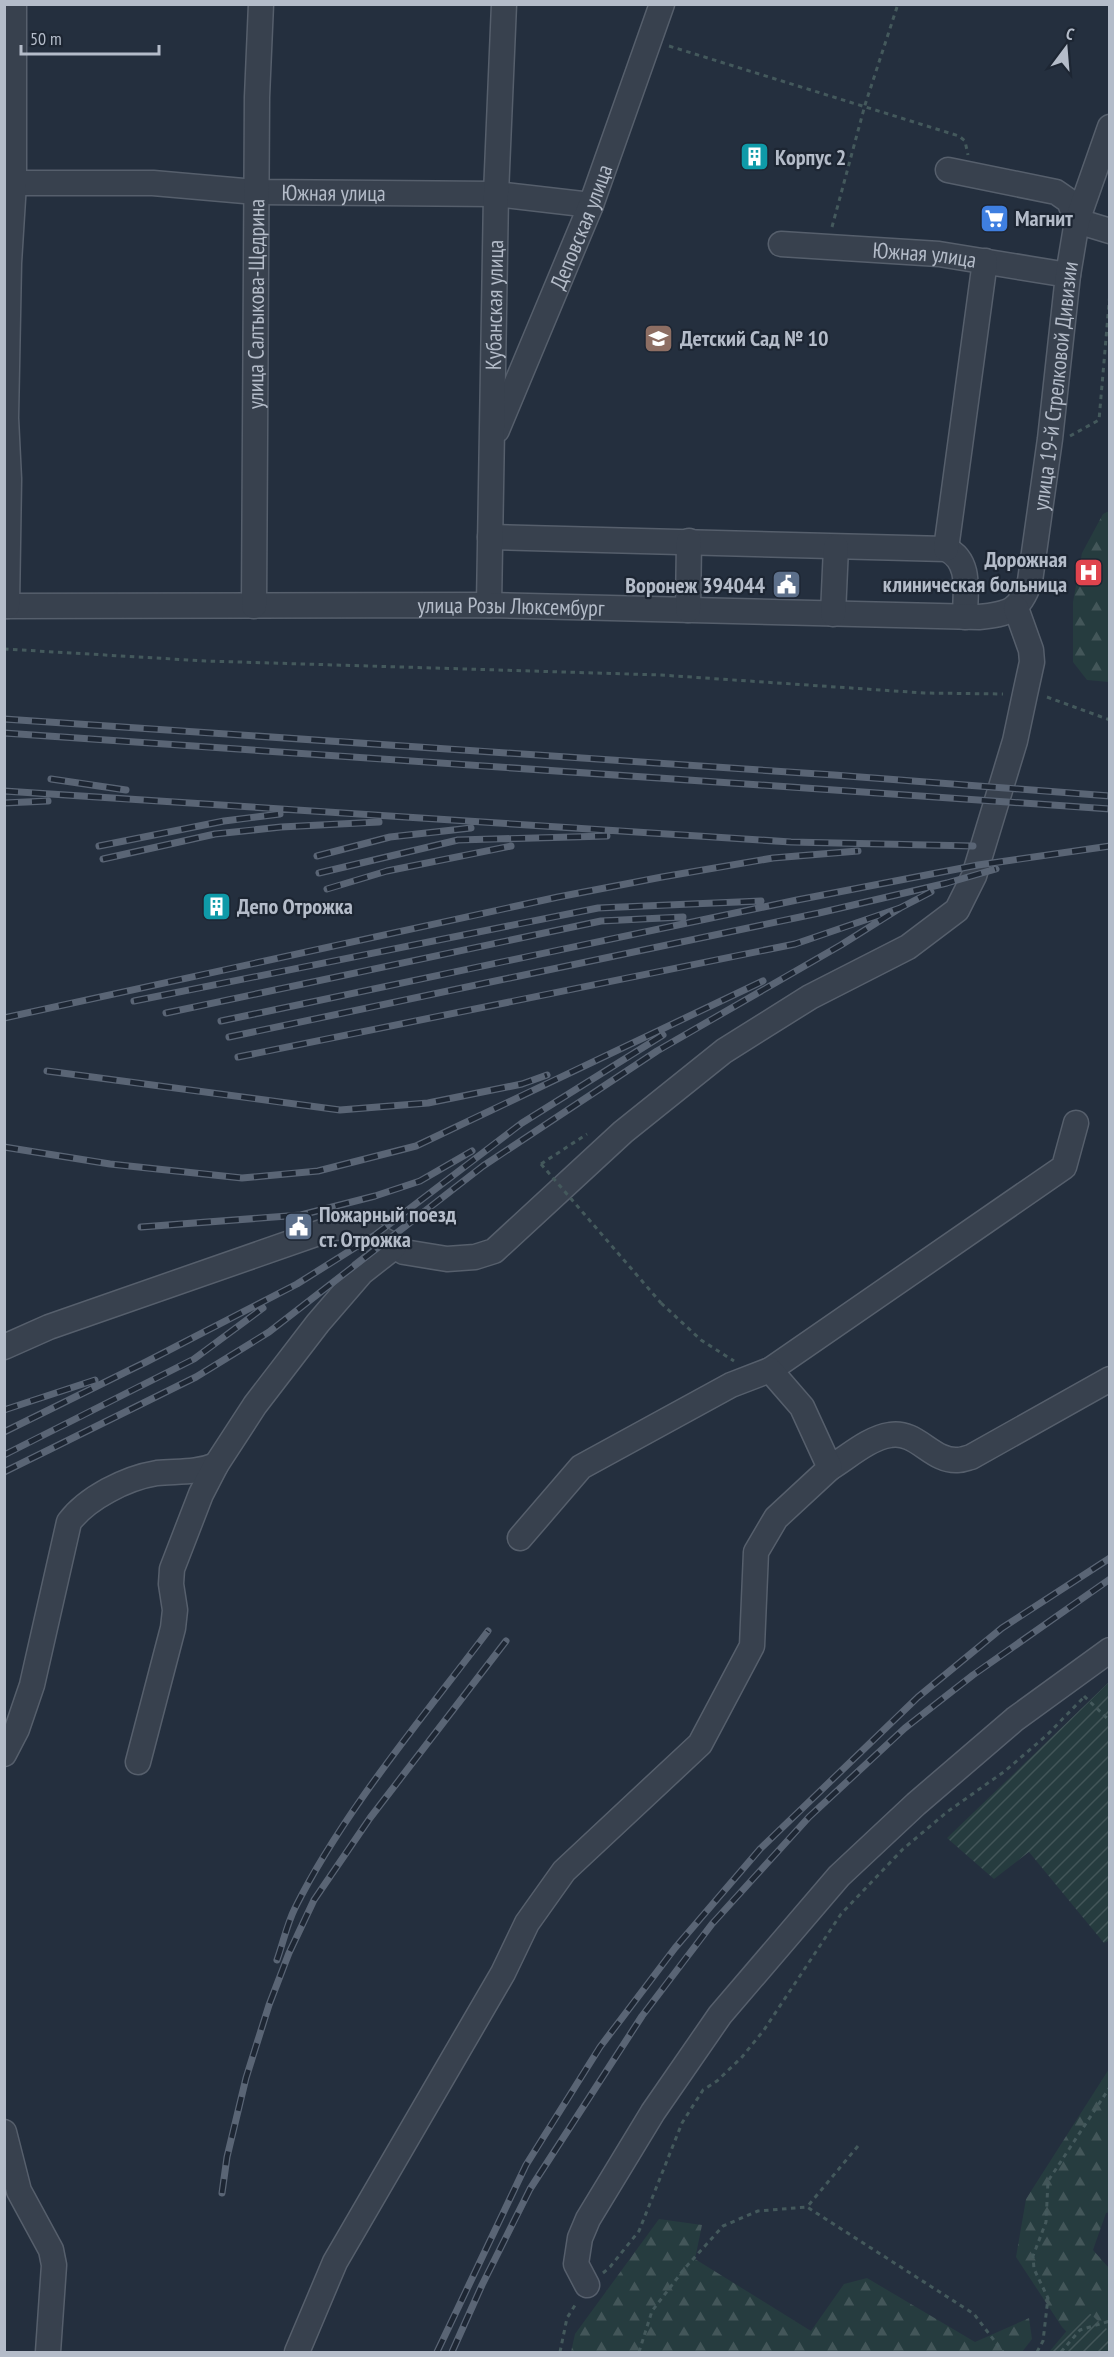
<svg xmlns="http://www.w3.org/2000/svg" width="1114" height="2357" font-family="'PT Sans Narrow',sans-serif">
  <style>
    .forest { fill: url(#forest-firs) }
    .garden { fill: url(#garden-furrows) }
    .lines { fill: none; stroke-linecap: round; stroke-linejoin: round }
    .minor-casing { stroke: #565f6c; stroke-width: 27 }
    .path { stroke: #44595c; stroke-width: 3; stroke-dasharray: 4.5 4.5; stroke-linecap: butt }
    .minor { stroke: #38414e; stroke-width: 24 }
    .rail-casing { stroke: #5a6575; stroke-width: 7 }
    .rail { stroke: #1d2633; stroke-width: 4.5; stroke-dasharray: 14; stroke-linecap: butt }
    .path-bridge { stroke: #44595c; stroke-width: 3; stroke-dasharray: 4.5 4.5; stroke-linecap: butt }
    .labels { text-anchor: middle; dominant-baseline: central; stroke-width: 4.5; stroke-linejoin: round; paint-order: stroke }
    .poi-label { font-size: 22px; font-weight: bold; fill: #b4bcc9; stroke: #1d2633; text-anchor: start }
    .street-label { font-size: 22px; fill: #b4bcc9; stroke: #1d2633 }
  </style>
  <defs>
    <pattern id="forest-firs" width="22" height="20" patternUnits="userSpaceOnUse" patternTransform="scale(1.5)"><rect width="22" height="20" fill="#263c3f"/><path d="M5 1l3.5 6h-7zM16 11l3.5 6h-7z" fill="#435659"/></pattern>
    <pattern id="garden-furrows" width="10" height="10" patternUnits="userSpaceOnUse" patternTransform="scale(1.5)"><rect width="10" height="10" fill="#263c3f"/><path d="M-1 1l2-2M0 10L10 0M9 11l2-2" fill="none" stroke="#435659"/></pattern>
  </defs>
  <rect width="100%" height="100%" fill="#242f3e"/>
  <!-- forest -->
  <path class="forest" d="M1109,511V682L1087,680L1073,662V602L1082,553L1103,514Z
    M1109,2069V2212L1106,2213L1093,2250L1109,2268V2352H1086L1062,2327L1016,2257L1026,2199Z
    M659,2219L702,2225L695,2259L811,2331L844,2284L867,2278L975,2342L1029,2318L1032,2339L1022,2352H571L575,2334Z"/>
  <!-- garden -->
  <path class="garden" d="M1109,1682L1110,1940L1104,1943L1029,1852L994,1879L947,1838Z
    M1085,2309L1109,2331V2352H1049Z"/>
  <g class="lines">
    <defs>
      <g id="minor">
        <path d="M948,170L1056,192L1069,201L1077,221L1110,231"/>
        <path id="s1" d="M4,183H153L256,192L496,194L591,205"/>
        <path id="s2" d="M781,244L939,254L1068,275"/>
        <path id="s3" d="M497,430L591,205L662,4"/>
        <path d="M490,537L946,549C972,561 965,592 965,617"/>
        <path d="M946,549L985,261"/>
        <path id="s4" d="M489,605L496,194L504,4"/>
        <path id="s5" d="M4,606L489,605L979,617C1009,614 1020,611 1030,581L1050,439L1068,275L1077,221L1110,127"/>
        <path d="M7,606L9,479L6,418L9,263L14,183V4"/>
        <path id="s6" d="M254,606L257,97L261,4"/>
        <path d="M688,610L689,541"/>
        <path d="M833,614L836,547"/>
        <path d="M4,1347L49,1327L333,1228L359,1226L404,1252L447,1259L475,1257L494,1251L623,1132L724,1051L810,997L908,947L957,910L974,876L1015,741L1025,694L1032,662L1031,650L1016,608"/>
        <path d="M770,1370L1064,1167L1076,1123"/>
        <path d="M830,1468C848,1457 869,1438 890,1435C917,1430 932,1462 958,1460C962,1460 967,1458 971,1457L1110,1379"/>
        <path d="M4,1754L17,1729L32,1685L69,1522C87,1498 126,1478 157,1473C177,1471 197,1473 216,1465"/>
        <path d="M138,1762L173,1628L175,1610L171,1584L172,1569L201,1494L216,1465L255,1405L318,1323L362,1272L394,1247"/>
        <path d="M4,2132L19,2191L51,2250L54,2265L48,2352"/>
        <path d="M587,2285L576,2264L580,2238L588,2219L653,2112L720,2015L839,1876L916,1804L1015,1719L1110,1650"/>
        <path d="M297,2352L335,2262L503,1973L527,1923L564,1871L700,1744L752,1646L756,1552L776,1518L830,1468L802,1407L770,1370L731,1385L581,1467L520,1538"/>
      </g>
    </defs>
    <!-- minor casing -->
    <use href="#minor" class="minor-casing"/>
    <!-- path -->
    <path class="path" d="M669,46L959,136L965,141L968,155
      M832,227L865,105L898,4
      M1070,436L1099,420L1110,292
      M4,649L206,661L661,675L924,693L1003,694
      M1047,697L1110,720
      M541,1164L587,1134
      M661,1303L701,1340L734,1361
      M1084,1696L1110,1721
      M858,2146L807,2207L974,2314L1003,2352
      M603,2273L610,2267L639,2231L682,2123L703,2090L717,2081L742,2057L764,2030L841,1914L903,1849L947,1812L1005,1771L1047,1735L1085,1696
      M560,2352L567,2318L577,2302
      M639,2352L652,2311L685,2268L723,2226L758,2211L807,2207
      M1037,2352L1043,2341L1048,2298L1034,2269L1033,2256L1046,2222L1048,2181L1110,2087
      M1061,2352L1080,2330L1110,2321"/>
    <!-- minor -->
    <use href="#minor" class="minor"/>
    <defs>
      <path id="rail" d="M4,719L834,775L1110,796
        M4,733L1110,809
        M51,779L126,790
        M4,791L791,842L973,846
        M4,803L48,801
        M99,846L224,821L280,814
        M317,856L390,837L471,828
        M103,859L215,834L281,827L379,822
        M319,873L458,840L607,836
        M327,889L387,871L511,846
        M134,1001L598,908L761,901
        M166,1013L601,921L683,917
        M4,1018L558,897L662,877L773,858L858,851
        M221,1021L797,900L978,865L1110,846
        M229,1037L819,913L947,883L996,869
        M238,1057L795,944L900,908L931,892
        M47,1071L340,1110L428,1103L522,1084L547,1075
        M4,1147L110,1164L242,1178L318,1171L416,1146L763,981
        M141,1227L301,1215L375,1196L420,1181L472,1151
        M4,1410L95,1380
        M4,1432L146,1362L297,1284L375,1235L522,1123L663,1035
        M4,1455L194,1359L263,1308
        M4,1472L196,1377L269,1332L483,1166L657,1051L841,945L900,908
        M277,1960C283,1943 287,1924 295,1908C344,1810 422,1719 488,1631
        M222,2193L227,2157L246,2078L269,2005L289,1953L314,1900L370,1818L506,1641
        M437,2352L526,2165L600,2047L675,1948L760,1849L918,1697L1002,1628L1110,1558
        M452,2352L482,2285L530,2189L642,2016L712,1924L809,1817L905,1728L973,1675L1110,1579"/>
    </defs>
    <!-- rail casing -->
    <use href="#rail" class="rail-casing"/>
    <!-- rail -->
    <use href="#rail" class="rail"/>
    <!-- path-bridge -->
    <path class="path-bridge" d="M541,1164L661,1303"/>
  </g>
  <!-- icons -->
  <defs>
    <symbol id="building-square" viewBox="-11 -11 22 22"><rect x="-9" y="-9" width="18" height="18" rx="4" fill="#0f9aa8" stroke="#1d2633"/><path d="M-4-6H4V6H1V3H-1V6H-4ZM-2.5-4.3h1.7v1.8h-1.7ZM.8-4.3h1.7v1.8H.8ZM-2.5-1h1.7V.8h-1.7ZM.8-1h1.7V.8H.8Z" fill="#fff"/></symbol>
    <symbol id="supermarket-square" viewBox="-11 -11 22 22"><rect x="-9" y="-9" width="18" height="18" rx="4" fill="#3f7fe0" stroke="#1d2633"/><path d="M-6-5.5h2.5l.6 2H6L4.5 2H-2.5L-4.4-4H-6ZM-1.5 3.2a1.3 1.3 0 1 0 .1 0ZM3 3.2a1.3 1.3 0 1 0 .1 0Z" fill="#fff"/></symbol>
    <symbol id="school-square" viewBox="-11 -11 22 22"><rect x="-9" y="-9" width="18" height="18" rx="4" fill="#8d6e63" stroke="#1d2633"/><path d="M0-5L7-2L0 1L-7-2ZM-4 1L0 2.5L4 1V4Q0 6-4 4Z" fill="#fff"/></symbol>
    <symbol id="hospital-square" viewBox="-11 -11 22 22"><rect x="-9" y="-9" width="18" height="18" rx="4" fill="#e0444e" stroke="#1d2633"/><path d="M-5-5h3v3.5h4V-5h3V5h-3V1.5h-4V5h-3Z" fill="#fff"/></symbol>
    <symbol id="civic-square" viewBox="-11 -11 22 22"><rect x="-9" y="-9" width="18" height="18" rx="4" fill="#5c6f8a" stroke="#1d2633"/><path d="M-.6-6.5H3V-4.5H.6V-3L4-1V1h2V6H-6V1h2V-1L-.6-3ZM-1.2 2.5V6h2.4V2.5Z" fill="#fff"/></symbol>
  </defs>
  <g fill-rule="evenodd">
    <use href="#building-square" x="738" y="140" width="33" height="33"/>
    <use href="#supermarket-square" x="978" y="202" width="33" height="33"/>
    <use href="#school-square" x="642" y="322" width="33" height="33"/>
    <use href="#hospital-square" x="1072" y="556" width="33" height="33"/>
    <use href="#civic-square" x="770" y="568" width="33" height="33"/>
    <use href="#building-square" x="200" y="890" width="33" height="33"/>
    <use href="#civic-square" x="282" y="1210" width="33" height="33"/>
  </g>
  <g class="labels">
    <!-- poi labels -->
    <g class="poi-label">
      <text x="775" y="157">Корпус 2</text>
      <text x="1015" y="218">Магнит</text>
      <text x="680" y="338">Детский Сад № 10</text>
      <text x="1067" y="559" text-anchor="end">Дорожная<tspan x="1067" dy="25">клиническая больница</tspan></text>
      <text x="765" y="585" text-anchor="end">Воронеж 394044</text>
      <text x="237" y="906">Депо Отрожка</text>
      <text x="319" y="1214">Пожарный поезд<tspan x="319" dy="25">ст. Отрожка</tspan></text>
    </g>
    <!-- street labels -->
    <g class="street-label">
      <text stroke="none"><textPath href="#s1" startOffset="330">Южная улица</textPath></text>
      <text stroke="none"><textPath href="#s3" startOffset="220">Деповская улица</textPath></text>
      <text stroke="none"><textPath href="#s2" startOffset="144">Южная улица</textPath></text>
      <text stroke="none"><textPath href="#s6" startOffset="302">улица Салтыкова-Щедрина</textPath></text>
      <text stroke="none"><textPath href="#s4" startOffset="300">Кубанская улица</textPath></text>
      <text stroke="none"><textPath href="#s5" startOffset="1240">улица 19-й Стрелковой Дивизии</textPath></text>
      <text stroke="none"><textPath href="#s5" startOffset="507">улица Розы Люксембург</textPath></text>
    </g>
  </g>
  <!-- border -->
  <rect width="1114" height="2357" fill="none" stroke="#b4bcc9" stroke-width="12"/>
  <!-- north arrow -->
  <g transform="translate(1066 48) rotate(16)" stroke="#1d2633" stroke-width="4.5" paint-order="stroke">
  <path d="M0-4.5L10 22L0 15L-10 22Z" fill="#b4bcc9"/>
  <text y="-9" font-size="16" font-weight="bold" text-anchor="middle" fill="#b4bcc9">С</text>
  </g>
  <!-- scale -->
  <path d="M21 45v9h138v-9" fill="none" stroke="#b4bcc9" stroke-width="3"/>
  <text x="30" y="45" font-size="18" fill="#b4bcc9" stroke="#1d2633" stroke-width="4.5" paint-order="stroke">50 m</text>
</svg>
